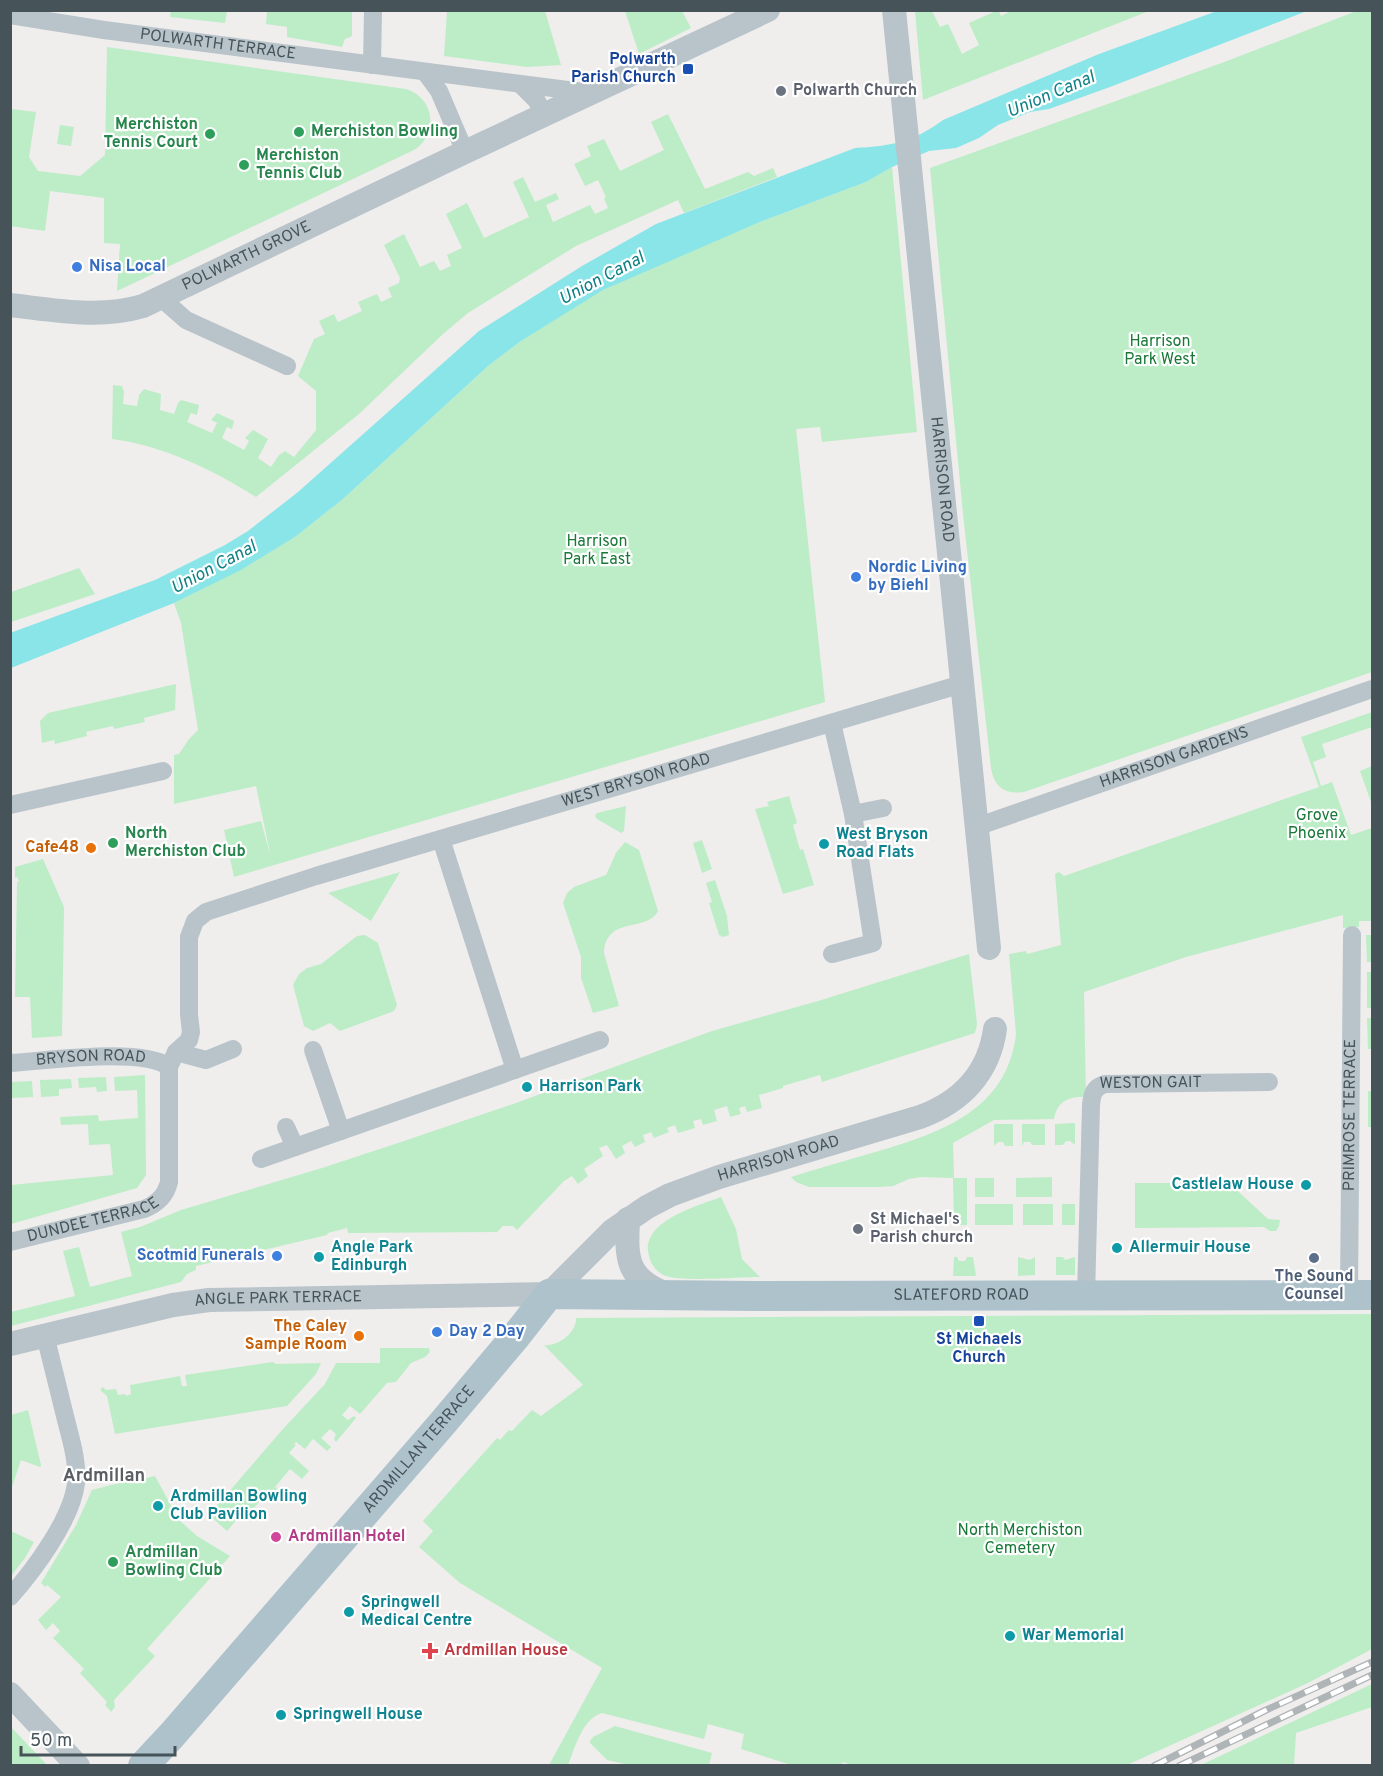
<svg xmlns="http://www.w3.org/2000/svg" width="1383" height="1776" font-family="Overpass,sans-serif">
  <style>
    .green { fill: #bcedc6 }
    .water { fill: #8ae5e9 }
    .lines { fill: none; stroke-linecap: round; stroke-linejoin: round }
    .minor { stroke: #b8c4ca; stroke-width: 18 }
    .tertiary { stroke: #b8c4ca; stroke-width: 24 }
    .primary { stroke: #adc2cb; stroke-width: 30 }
    .rail-casing { stroke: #afb4b7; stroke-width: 7 }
    .rail { stroke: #fff; stroke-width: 4.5; stroke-dasharray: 14; stroke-linecap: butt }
    .transit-dot { fill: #1a4fb4; stroke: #fff; stroke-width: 2 }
    .worship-dot { fill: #6b7280; stroke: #fff; stroke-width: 2 }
    .leisure-dot { fill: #2e9e5b; stroke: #fff; stroke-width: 2 }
    .shop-dot { fill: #3f7fe0; stroke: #fff; stroke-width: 2 }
    .culture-dot { fill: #0f9aa8; stroke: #fff; stroke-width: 2 }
    .food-dot { fill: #e8710a; stroke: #fff; stroke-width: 2 }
    .service-dot { fill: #5c6f8a; stroke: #fff; stroke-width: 2 }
    .hotel-dot { fill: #d1479c; stroke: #fff; stroke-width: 2 }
    .health-dot { fill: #e0444e; stroke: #fff; stroke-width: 2 }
    .labels { text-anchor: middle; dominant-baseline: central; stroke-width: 4.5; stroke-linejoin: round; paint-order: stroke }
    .street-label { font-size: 16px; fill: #46545a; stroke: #fff }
    .transit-label { font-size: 16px; font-weight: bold; fill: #164399; stroke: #fff; text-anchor: end }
    .worship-label { font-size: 16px; font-weight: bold; fill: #5b616d; stroke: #fff; text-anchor: start }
    .leisure-label { font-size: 16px; font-weight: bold; fill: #27864d; stroke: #fff; text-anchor: start }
    .shop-label { font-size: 16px; font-weight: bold; fill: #366cbe; stroke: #fff; text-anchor: start }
    .park-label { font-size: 16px; fill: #197838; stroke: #fff }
    .culture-label { font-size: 16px; font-weight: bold; fill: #0d838f; stroke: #fff; text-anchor: start }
    .food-label { font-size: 16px; font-weight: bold; fill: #c56008; stroke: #fff; text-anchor: end }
    .service-label { font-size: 16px; font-weight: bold; fill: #4e5e75; stroke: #fff }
    .hotel-label { font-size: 16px; font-weight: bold; fill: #b23c85; stroke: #fff; text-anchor: start }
    .health-label { font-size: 16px; font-weight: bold; fill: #be3a42; stroke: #fff; text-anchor: start }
    .water-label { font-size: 18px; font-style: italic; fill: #108185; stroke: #fff }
    .neighbourhood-label { font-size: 18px; font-weight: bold; fill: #5a5f62; stroke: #fff }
  </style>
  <rect width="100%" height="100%" fill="#f0eded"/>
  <!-- green -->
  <path class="green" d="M1013,10H1149V11L923,100L915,11H932L940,27L948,24L962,54L979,45L969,23L996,11H999L1001,16Z
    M1359,10L1372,11V672L1024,792C1005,795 994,787 991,768L963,514L930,168L1227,61Z
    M171,11H227L225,23L170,17Z
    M267,11H352V36L345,39L342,47L287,37V27L266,24Z
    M447,11H545L561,65L527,67L444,56Z
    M625,11H682L691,28L639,54Z
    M107,47L406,89C435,98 439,134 414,150L117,291L120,244L104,243V198L50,191L45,231L10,226L11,109L36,112L29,157L38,171L80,176L105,155Z
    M668,114L705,189L748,172L754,176L773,168L777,177L684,213L678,200L576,246L468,313L443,334L359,414L256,497C211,469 164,446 112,439L113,385L122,386L124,392L123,404L137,406L139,395L144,389L161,394L160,410L174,414L178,403L181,400L199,405L197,415L191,413L187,422L212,433L217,423L211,420L217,413L234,421L232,429L227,427L222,438L244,450L249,441L245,438L253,430L268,439L258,458L271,467L279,455L285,451L294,457L316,430V391L298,376L314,339L325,334L319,321L334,314L338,322L362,311L358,302L377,294L381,302L392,297L388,288L399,283L400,278L384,245L404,234L420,267L434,261L440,271L451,266L447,255L462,248L446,214L467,203L484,238L529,217L513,182L523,177L535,202L556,193L559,199L546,205L553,222L590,205L595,214L608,208L604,198L606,197L598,180L585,186L574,164L591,156L587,146L604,139L620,171L664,150L651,122Z
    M60,125L74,127L71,146L57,144Z
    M892,167L917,432L822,442L820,427L796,429L825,702L234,877L224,830L261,821L271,858L256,786L174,804V755L179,754L189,739L198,730L181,623L174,603L240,570L295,537L343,499L488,366L521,341L587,298L630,277L760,222L866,182Z
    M79,568L95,594L11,622V592Z
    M176,684L175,710L144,718L145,722L114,729L113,726L86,732L87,736L55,744L54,740L42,743L40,721L48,713Z
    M1372,712V727L1322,744L1326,757L1313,762L1321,786L1332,782L1351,835L1372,828V921H1359V927L1343,928V915L1186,957L1084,992L1086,1097C1069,1096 1057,1101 1054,1119L994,1120L953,1143L954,1178H967V1225H954L953,1178L921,1177L909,1179L893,1186L880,1187H809L796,1182L791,1177C820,1168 850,1159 879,1151C942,1132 1007,1110 1016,1034L1009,954L1026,951L1027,954L1061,945L1055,874L1059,872L1064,876L1319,787L1301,737Z
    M1372,766V805L1360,771Z
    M789,796L797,823L793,825L800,850L803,849L814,885L783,894L755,809L769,806L767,802Z
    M626,806L624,831L621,833L597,819L595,816L597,813Z
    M702,840L712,869L702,873L693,843Z
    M625,842L639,850L658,911C647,933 606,915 604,953L619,1006L593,1013L581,978V957L563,903L567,893L574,887L606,875L616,853Z
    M43,859L64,907L62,1036L32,1038L30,997H15L17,882H19L17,877L15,878V867Z
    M400,872L371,921L328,893Z
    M715,880L727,916L729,935L723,937L719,935L709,903L712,902L706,883Z
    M365,935L378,943L397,1005L394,1011L340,1031L330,1023L313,1031L304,1026L293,985L299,974L307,968L321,964L357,936Z
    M1366,935H1372V962H1367Z
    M969,954L977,1024L975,1033L822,1082L820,1075L783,1086V1088L759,1095L762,1108L747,1112L745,1106L739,1108L741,1114L730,1117L727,1106L714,1110L717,1121L703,1125L701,1119L693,1121L695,1128L678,1133L675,1125L667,1128L669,1132L654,1138L651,1132L643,1135L645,1142L635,1147L631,1141L622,1146L625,1153L616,1159L607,1145L599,1148L603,1156L584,1169L588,1176L578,1184L572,1176L564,1181L517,1230L513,1226H503L497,1232L348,1233L347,1228L328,1233L327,1235L196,1266V1270L187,1274L181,1282L11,1326V1312L75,1296L63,1251L79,1247L90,1287L132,1276L121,1232L140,1227L181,1210L322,1168L398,1143L516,1103L712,1031L818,1001Z
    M1367,972H1372V1008H1367Z
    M1367,1018H1372V1049H1368Z
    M145,1075L146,1175L137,1188L11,1224V1185L113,1175L110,1144L89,1145L88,1124L61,1125L60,1117L98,1115L99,1121L138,1118L137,1090L115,1091L114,1077Z
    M106,1077L107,1091L97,1092L96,1087L79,1088L78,1078Z
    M71,1079L72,1088L59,1089V1096L41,1097L40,1080Z
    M32,1081L33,1097L11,1098V1082Z
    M1368,1091H1372V1127H1368Z
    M1075,1123V1145L1070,1141H1066L1063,1145H1055V1124Z
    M994,1124H1013V1146H1005L1003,1142H998L994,1146Z
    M1022,1124H1045V1145H1032L1030,1142H1024L1022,1146Z
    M1052,1177V1197H1016V1178Z
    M975,1178H994V1197H975Z
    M1135,1183H1229L1268,1219L1280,1220L1279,1226L1276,1231H1270L1264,1227L1135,1228Z
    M721,1197L736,1229L742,1259L760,1277C739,1277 683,1282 666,1276C657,1273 651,1265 649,1256C639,1222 697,1206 721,1197Z
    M975,1204H1013V1225H975Z
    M1023,1204H1053V1225H1023Z
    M1062,1204H1075V1225H1062Z
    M954,1257H957L959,1261H965L967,1257H973L976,1276H953Z
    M1018,1257L1030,1260L1035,1257V1275L1018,1276Z
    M1056,1257H1063L1065,1260L1075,1257V1275H1056Z
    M1372,1314V1649L1308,1683L1127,1765L855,1766L843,1762L841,1765H791L741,1749L744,1734L708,1724L704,1739L602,1713C582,1719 575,1748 568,1765H549L602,1668L460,1583L419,1547L433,1531L423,1521L497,1438L500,1440L509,1430L512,1431L532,1410L541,1416L583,1385L544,1345C558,1347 577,1332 576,1318Z
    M380,1348H429L430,1352L425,1357L411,1363L396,1382L387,1383L360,1414L350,1406L342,1415L348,1420L354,1416L356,1418L336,1442L334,1439L336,1434L330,1429L321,1438L331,1447L327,1451L313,1439L305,1449L296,1442L294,1444L296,1445L289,1453L309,1471L302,1479L290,1469L275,1487L286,1498L282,1502L269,1491L243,1520L239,1517L227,1531L209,1515L282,1430L325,1384L336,1363H380Z
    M273,1362L276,1364L321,1363L316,1374L287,1406L115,1434L107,1396L100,1390L103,1387L106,1390L116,1389L118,1395L125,1394L126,1396L131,1394L130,1385L180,1376L182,1386H187L185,1375Z
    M28,1410L41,1465L40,1467L21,1460L11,1490V1415Z
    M155,1476L179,1520L197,1536L230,1556L147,1649L155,1656L114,1700L115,1707L111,1712L105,1705L107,1702L80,1673L84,1669L53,1638L60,1631L53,1623L46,1630L38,1620L61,1597L47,1585L45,1587L41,1583L76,1525L92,1490L142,1477V1479Z
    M11,1531L34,1542L25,1558L11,1576Z
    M1372,1684V1707L1296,1733L1294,1765H1201Z
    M615,1726L712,1753L709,1765H629L607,1760L590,1743V1741L593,1737Z
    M11,1727L47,1765H11Z"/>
  <!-- water -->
  <path class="water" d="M1217,11H1307L1110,87L1049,109L1030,112L998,125L979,138L956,148L929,151L892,167L866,182L760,222L603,290L521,341L488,366L343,499L295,537L241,570L174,603L11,668L10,633L155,580L225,545L248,531L298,492L479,331L582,266L656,224L855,148C892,146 913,142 943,120L1099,54Z"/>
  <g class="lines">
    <!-- minor -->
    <g class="minor">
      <path id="s1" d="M10,15L104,30L591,93"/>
      <path d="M372,65L373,10"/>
      <path d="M425,72L439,91L465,152"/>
      <path d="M520,84L537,101L543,115"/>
      <path d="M161,298L186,320L287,366"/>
      <path d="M832,723L853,814L873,943L832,954"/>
      <path d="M10,805L163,771"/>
      <path d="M853,814L883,808"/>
      <path id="s2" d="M976,827L1372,689"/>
      <path d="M441,839L515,1070"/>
      <path d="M313,1050L341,1131"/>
      <path d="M176,1052L206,1060L233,1049"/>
      <path id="s3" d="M10,1063C46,1061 143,1047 169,1067"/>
      <path d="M286,1127L295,1147"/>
      <path d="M261,1159L600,1040"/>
      <path id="s4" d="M10,1242L144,1209C157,1204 166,1195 169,1182V1067L176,1052L189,1040L191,1032L189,1015V937L195,921L206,912L316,876L962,684"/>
      <path id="s5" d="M1349,1295L1352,935"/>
      <path id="s6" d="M1086,1296L1091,1105C1092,1094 1094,1087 1105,1084L1269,1082"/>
      <path d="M10,1597C34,1570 72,1519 76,1483C78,1462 71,1440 66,1420C59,1392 52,1364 45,1335"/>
    </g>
    <!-- tertiary -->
    <g class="tertiary">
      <path id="s7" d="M894,10L989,948"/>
      <path id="s8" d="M10,305C55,310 99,319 143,306L465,152L768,10"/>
      <path d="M628,1219C626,1260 626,1279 669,1295"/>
      <path id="s9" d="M10,1344L173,1305L209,1300L549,1294L612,1231L647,1207L670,1195L719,1177L920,1117C961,1102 989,1073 995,1029"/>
      <path d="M10,1694L78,1766"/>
    </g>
    <!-- primary -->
    <path class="primary" id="s10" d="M143,1766L172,1735L441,1425L516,1336L549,1294L754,1296L1372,1295"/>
    <defs>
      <path id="rail" d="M1154,1766L1264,1711L1372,1662
        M1179,1766L1372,1675"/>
    </defs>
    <!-- rail casing -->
    <use href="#rail" class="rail-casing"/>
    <!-- rail -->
    <use href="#rail" class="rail"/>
  </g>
  <!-- markers -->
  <g class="transit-dot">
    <rect x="682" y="63" width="12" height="12" rx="3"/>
    <rect x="973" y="1315" width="12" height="12" rx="3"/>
  </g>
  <g class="worship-dot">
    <circle cx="781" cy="91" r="6"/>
    <circle cx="858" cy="1229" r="6"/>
  </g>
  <g class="leisure-dot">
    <circle cx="299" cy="132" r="6"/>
    <circle cx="210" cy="134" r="6"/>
    <circle cx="244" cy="165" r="6"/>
    <circle cx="113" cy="843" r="6"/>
    <circle cx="113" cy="1562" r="6"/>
  </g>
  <g class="shop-dot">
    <circle cx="77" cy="267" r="6"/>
    <circle cx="856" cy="577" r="6"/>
    <circle cx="277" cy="1256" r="6"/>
    <circle cx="437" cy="1332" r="6"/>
  </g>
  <g class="culture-dot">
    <circle cx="824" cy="844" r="6"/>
    <circle cx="527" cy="1087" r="6"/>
    <circle cx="1306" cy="1185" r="6"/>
    <circle cx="1117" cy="1248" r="6"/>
    <circle cx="319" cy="1257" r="6"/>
    <circle cx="158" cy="1506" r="6"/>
    <circle cx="349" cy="1612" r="6"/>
    <circle cx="1010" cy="1636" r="6"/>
    <circle cx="281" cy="1715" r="6"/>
  </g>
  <g class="food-dot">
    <circle cx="91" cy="848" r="6"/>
    <circle cx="359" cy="1336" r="6"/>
  </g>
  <circle class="service-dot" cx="1314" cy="1258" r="6"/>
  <circle class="hotel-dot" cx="276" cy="1537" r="6"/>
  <path class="health-dot" d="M427 1642h6v6h6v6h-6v6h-6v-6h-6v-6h6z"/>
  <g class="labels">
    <!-- street labels -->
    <g class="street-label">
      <text stroke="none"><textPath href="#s1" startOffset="210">POLWARTH TERRACE</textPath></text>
      <text stroke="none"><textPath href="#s8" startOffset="249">POLWARTH GROVE</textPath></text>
      <text stroke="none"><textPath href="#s7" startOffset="472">HARRISON ROAD</textPath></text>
      <text stroke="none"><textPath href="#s2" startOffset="210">HARRISON GARDENS</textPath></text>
      <text stroke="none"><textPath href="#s4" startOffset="910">WEST BRYSON ROAD</textPath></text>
      <text stroke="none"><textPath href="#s3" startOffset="81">BRYSON ROAD</textPath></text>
      <text stroke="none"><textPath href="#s6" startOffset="264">WESTON GAIT</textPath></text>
      <text stroke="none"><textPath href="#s5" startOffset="180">PRIMROSE TERRACE</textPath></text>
      <text stroke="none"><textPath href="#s9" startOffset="816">HARRISON ROAD</textPath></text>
      <text stroke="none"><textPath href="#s4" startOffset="86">DUNDEE TERRACE</textPath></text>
      <text stroke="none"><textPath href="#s10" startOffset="1035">SLATEFORD ROAD</textPath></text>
      <text stroke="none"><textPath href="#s9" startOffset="273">ANGLE PARK TERRACE</textPath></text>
      <text stroke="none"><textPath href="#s10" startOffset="420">ARDMILLAN TERRACE</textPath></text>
    </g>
    <!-- transit labels -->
    <g class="transit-label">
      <text x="676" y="60">Polwarth<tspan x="676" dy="18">Parish Church</tspan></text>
      <text x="979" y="1340" text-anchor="middle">St Michaels<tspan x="979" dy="18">Church</tspan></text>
    </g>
    <!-- worship labels -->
    <g class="worship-label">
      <text x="793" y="91">Polwarth Church</text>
      <text x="870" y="1220">St Michael's<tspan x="870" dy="18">Parish church</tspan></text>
    </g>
    <!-- leisure labels -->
    <g class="leisure-label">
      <text x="198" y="125" text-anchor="end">Merchiston<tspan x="198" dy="18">Tennis Court</tspan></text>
      <text x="311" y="132">Merchiston Bowling</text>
      <text x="256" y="156">Merchiston<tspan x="256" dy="18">Tennis Club</tspan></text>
      <text x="125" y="834">North<tspan x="125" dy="18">Merchiston Club</tspan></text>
      <text x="125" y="1553">Ardmillan<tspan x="125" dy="18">Bowling Club</tspan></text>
    </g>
    <!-- shop labels -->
    <g class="shop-label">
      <text x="89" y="267">Nisa Local</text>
      <text x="868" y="568">Nordic Living<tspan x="868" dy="18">by Biehl</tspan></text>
      <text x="265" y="1256" text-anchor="end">Scotmid Funerals</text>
      <text x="449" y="1332">Day 2 Day</text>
    </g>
    <!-- park labels -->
    <g class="park-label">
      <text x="1160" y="342">Harrison<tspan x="1160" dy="18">Park West</tspan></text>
      <text x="597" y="542">Harrison<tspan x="597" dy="18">Park East</tspan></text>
      <text x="1317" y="816">Grove<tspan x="1317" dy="18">Phoenix</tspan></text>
      <text x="1020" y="1531">North Merchiston<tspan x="1020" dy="18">Cemetery</tspan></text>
    </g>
    <!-- culture labels -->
    <g class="culture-label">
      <text x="836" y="835">West Bryson<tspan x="836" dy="18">Road Flats</tspan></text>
      <text x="539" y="1087">Harrison Park</text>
      <text x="1294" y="1185" text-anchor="end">Castlelaw House</text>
      <text x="331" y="1248">Angle Park<tspan x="331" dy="18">Edinburgh</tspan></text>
      <text x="1129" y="1248">Allermuir House</text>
      <text x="170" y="1497">Ardmillan Bowling<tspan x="170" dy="18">Club Pavilion</tspan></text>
      <text x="361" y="1603">Springwell<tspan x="361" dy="18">Medical Centre</tspan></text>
      <text x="1022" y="1636">War Memorial</text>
      <text x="293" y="1715">Springwell House</text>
    </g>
    <!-- food labels -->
    <g class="food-label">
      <text x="79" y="848">Cafe48</text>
      <text x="347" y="1327">The Caley<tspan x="347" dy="18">Sample Room</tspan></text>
    </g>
    <!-- service labels -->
    <g class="service-label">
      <text x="1314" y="1277">The Sound<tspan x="1314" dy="18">Counsel</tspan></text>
    </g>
    <!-- hotel labels -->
    <g class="hotel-label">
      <text x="288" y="1537">Ardmillan Hotel</text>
    </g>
    <!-- health labels -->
    <g class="health-label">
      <text x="444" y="1651">Ardmillan House</text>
    </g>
    <!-- water labels -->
    <g class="water-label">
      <text transform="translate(1051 95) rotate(-23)">Union Canal</text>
      <text transform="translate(602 279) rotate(-28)">Union Canal</text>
      <text transform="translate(214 568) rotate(-28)">Union Canal</text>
    </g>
    <!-- neighbourhood labels -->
    <g class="neighbourhood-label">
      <text x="104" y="1476">Ardmillan</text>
    </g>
  </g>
  <!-- border -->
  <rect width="1383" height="1776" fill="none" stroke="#46545a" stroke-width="24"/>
  <!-- scale -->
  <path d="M21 1746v9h154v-9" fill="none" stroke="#46545a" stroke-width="3"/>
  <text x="30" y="1746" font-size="18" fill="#46545a" stroke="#ffffff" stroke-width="4.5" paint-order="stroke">50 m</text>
</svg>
